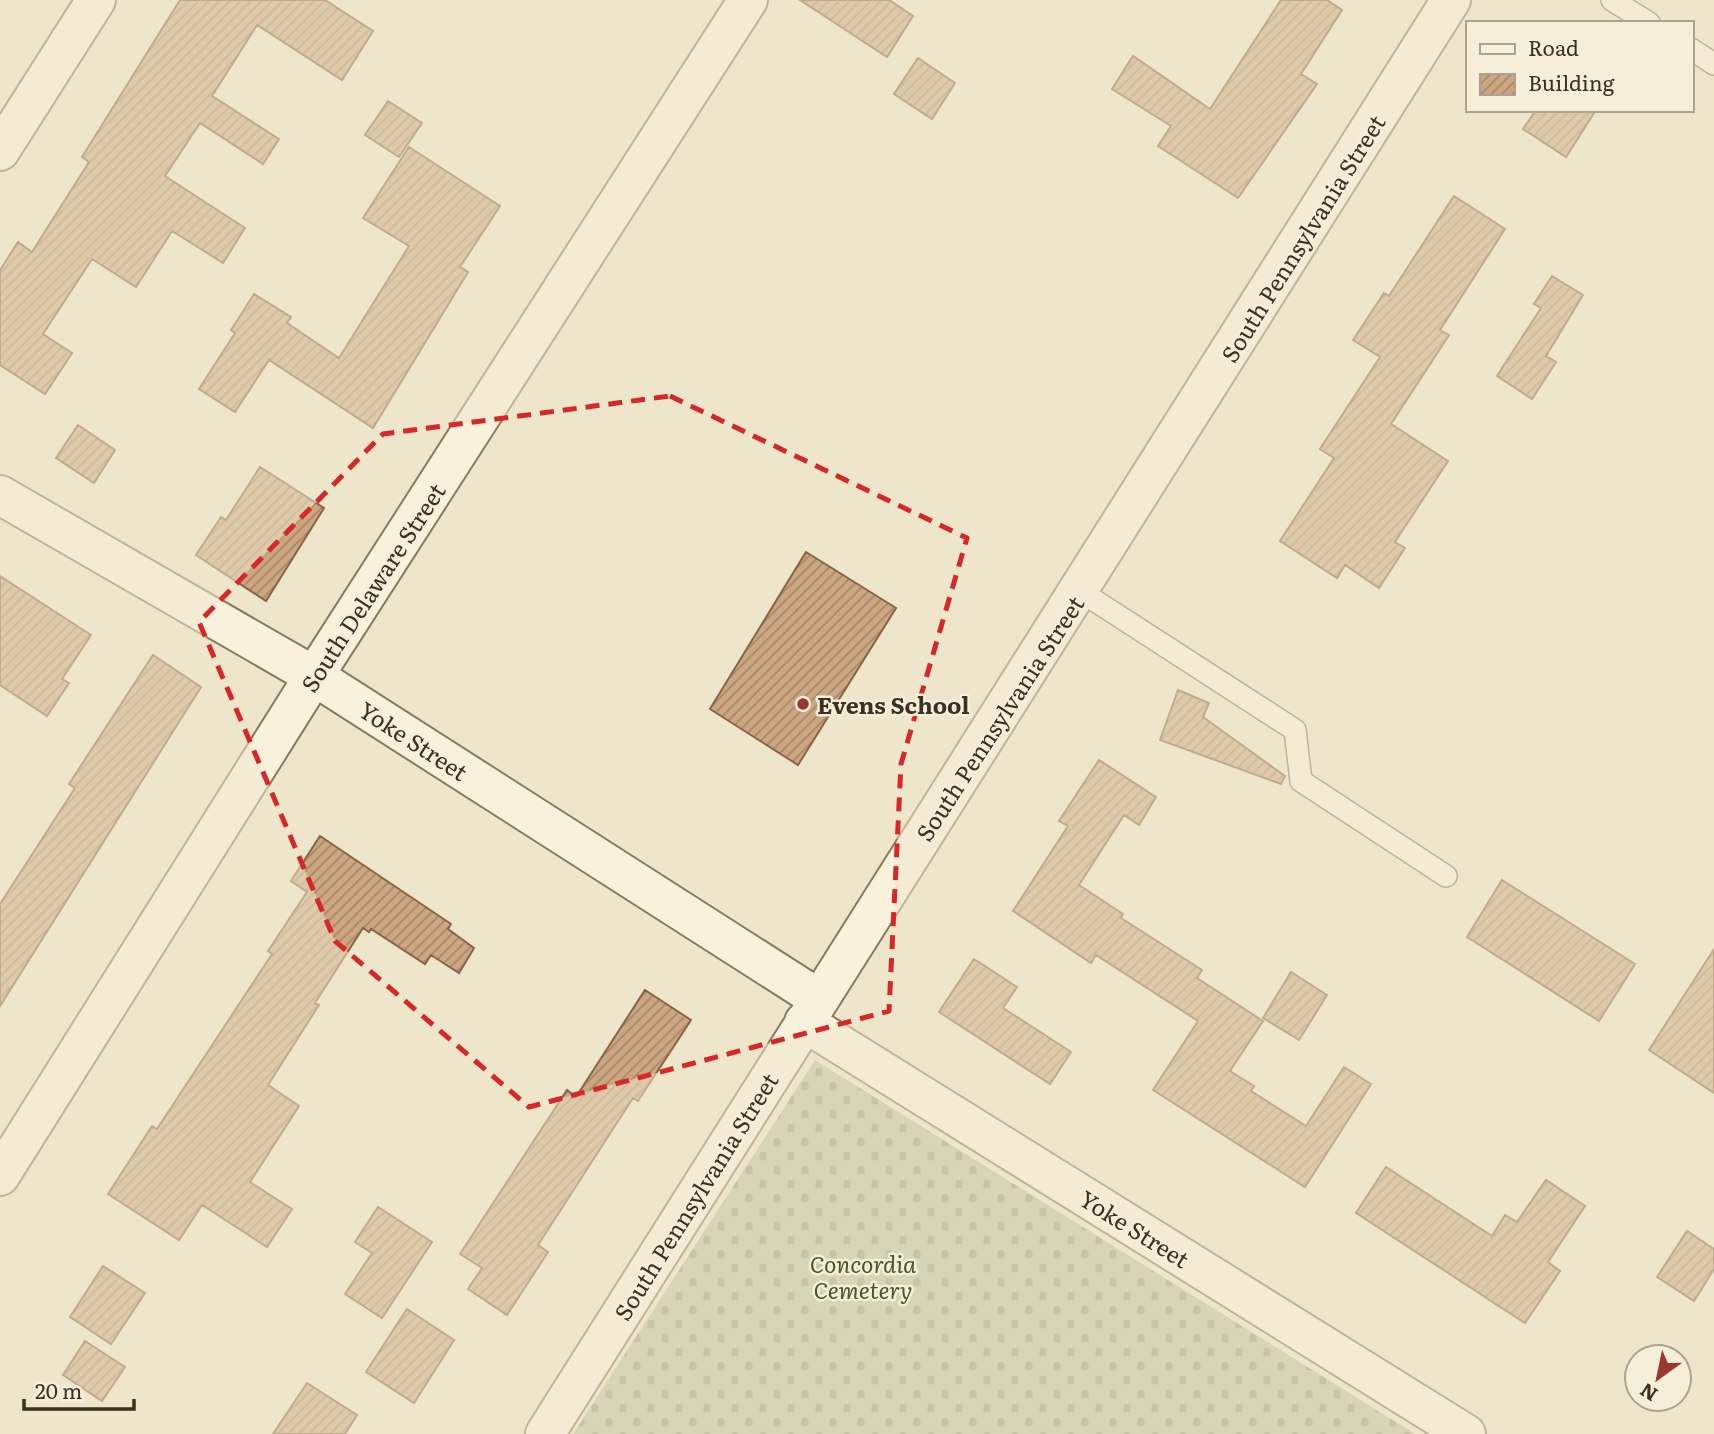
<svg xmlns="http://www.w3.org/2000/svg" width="1714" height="1434" font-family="Literata,serif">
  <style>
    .cemetery { fill: url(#cemetery-stones) }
    .building { fill: url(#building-hatch); stroke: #896545; stroke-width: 2 }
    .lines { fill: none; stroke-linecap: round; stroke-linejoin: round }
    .service-casing { stroke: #8a795e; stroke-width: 24 }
    .minor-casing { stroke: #8a795e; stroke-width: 42 }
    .service { stroke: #f8f2dd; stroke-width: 21 }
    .minor { stroke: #f8f2dd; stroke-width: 38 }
    .marked { fill: none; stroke: #d62828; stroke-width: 5; stroke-dasharray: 14 9; stroke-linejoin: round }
    .poi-dot { fill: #983830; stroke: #f5efd9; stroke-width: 2.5 }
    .labels { text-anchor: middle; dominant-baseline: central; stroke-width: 5; stroke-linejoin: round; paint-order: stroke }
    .street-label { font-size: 23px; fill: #3b3021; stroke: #f5efd9 }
    .poi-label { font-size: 23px; font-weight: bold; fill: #3b3021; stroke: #f5efd9; text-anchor: start }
    .park-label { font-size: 23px; font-style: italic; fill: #485729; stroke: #f5efd9 }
  </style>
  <defs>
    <pattern id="cemetery-stones" width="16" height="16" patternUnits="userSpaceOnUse" patternTransform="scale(1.75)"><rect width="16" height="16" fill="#bac29c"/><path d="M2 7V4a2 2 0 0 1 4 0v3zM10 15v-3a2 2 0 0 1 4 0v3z" fill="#989e7f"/></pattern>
    <pattern id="building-hatch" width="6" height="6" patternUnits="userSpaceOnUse" patternTransform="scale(1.75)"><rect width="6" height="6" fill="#cba681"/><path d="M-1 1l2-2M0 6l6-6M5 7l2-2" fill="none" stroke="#a68869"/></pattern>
  </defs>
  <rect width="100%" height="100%" fill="#eee6ca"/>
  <!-- cemetery -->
  <path class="cemetery" d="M815,1060L1415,1434H573Z"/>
  <!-- building -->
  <path class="building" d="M180,0H325L373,31L342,80L257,25L212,96L279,139L263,164L200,123L165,176L245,228L223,263L172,231L136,287L92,259L43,334L72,353L45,394L0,365V270L18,242L32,252L89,162L82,157Z
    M800,0H889L913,16L887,57Z
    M1281,0H1327L1342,10L1301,74L1317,84L1238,198L1158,146L1171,126L1112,89L1133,56L1210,109Z
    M918,58L955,83L932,119L894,94Z
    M388,101L422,123L399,157L365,135Z
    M1536,110H1596L1566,157L1523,129Z
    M409,147L500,206L460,267L468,272L373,428L269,360L235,412L199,389L235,333L231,330L254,294L291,317L287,323L339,358L409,246L363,218Z
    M1454,196L1505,229L1440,330L1449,335L1391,424L1448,461L1395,542L1405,548L1379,588L1345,565L1337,578L1280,541L1334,458L1320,449L1380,357L1353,340L1384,293L1389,296Z
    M1552,276L1583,295L1546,356L1556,362L1532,399L1497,376L1541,308L1534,304Z
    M78,425L115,450L94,483L56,458Z
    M260,467L324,508L266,601L196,555L221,517L226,520Z
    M806,552L896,608L798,765L710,709Z
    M0,576L91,635L62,679L69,683L47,716L0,685Z
    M153,655L201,687L0,1006V904L75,788L69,784Z
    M1178,690L1209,703L1203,717L1285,776L1281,784L1160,740Z
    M1099,760L1156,797L1139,825L1124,815L1079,885L1123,914L1121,918L1202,970L1197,978L1263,1021L1230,1071L1254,1086L1251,1091L1306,1126L1344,1067L1371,1084L1305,1187L1153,1090L1198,1021L1096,955L1091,963L1013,911L1068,826L1059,821Z
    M320,836L451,924L448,929L474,948L459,973L431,955L425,964L371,929L369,932L363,928L315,1003L319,1005L268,1085L299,1106L250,1182L292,1209L267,1247L202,1205L179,1240L108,1194L152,1126L157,1129L272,954L268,951L307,892L291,881Z
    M1502,880L1635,964L1599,1021L1467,937Z
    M1714,949V1093L1649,1050Z
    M974,959L1017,987L1003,1008L1071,1052L1050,1084L939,1012Z
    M1291,972L1327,995L1299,1040L1263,1018Z
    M645,990L691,1020L638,1101L633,1098L538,1245L548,1252L507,1315L468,1289L482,1268L460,1254L567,1090L576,1097Z
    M1386,1167L1492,1236L1505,1215L1517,1222L1546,1180L1585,1206L1548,1262L1560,1271L1525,1323L1356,1213Z
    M378,1207L432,1242L382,1318L345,1294L372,1253L355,1242Z
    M1687,1231L1714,1249V1269L1694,1301L1657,1277Z
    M103,1266L145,1293L111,1344L70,1317Z
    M407,1309L454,1340L414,1403L366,1372Z
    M85,1341L125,1367L102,1401L63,1375Z
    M307,1383L357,1415L345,1434H273Z"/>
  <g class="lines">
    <defs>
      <path id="service" d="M1612,0L1649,23
        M1691,49L1714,64
        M1080,591L1295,730L1301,781L1446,876"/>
      <path id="minor" d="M0,151L96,0
        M0,495L314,676L819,999
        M804,1022L1466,1434
        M0,1176L314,676L748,0
        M545,1434L1451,0"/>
    </defs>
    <!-- service casing -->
    <use href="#service" class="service-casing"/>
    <!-- minor casing -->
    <use href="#minor" class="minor-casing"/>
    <!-- service -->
    <use href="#service" class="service"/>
    <!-- minor -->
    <use href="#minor" class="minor"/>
  </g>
  <!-- marked area -->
  <path d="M0 0H1714V1434H0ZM670,396L967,538L901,764L889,1011L529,1107L335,941L199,622L383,434Z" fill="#eee6ca" fill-opacity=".55" fill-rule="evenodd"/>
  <path class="marked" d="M670,396L967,538L901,764L889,1011L529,1107L335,941L199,622L383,434Z"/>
  <!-- markers -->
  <circle class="poi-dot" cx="803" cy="704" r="7"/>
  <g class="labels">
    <!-- street labels -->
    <g class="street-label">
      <text transform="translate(1302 238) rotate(-58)">South Pennsylvania Street</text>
      <text transform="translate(372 587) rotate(-57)">South Delaware Street</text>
      <text transform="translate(999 718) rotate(-57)">South Pennsylvania Street</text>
      <text transform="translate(414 740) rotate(33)">Yoke Street</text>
      <text transform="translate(695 1196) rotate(-58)">South Pennsylvania Street</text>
      <text transform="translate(1135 1228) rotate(32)">Yoke Street</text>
    </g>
    <!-- poi labels -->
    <g class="poi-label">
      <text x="817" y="704">Evens School</text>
    </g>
    <!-- park labels -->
    <g class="park-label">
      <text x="863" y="1263">Concordia<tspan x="863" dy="26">Cemetery</tspan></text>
    </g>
  </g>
  <!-- legend -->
  <rect x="1466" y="21" width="228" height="91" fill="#f5efd9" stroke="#aba38f" stroke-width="2"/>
  <rect x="1480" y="44" width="35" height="10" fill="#f8f2dd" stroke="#aba38f" stroke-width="2"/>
  <text x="1528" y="56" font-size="21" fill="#3b3021">Road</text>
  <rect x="1480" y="74" width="35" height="21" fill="url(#building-hatch)" stroke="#aba38f" stroke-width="2"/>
  <text x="1528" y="91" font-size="21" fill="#3b3021">Building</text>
  <!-- north arrow -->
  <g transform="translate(1658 1378) rotate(213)"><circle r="33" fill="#f5efd9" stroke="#aba38f" stroke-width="2"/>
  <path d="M0-5L12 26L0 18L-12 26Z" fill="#983830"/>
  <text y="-10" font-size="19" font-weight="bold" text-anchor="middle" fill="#3b3021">N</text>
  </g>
  <!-- scale -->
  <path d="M24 1399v10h110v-10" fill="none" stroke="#3b3021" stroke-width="3.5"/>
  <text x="35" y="1399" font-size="21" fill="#3b3021" stroke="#f5efd9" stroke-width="5" paint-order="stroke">20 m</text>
</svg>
